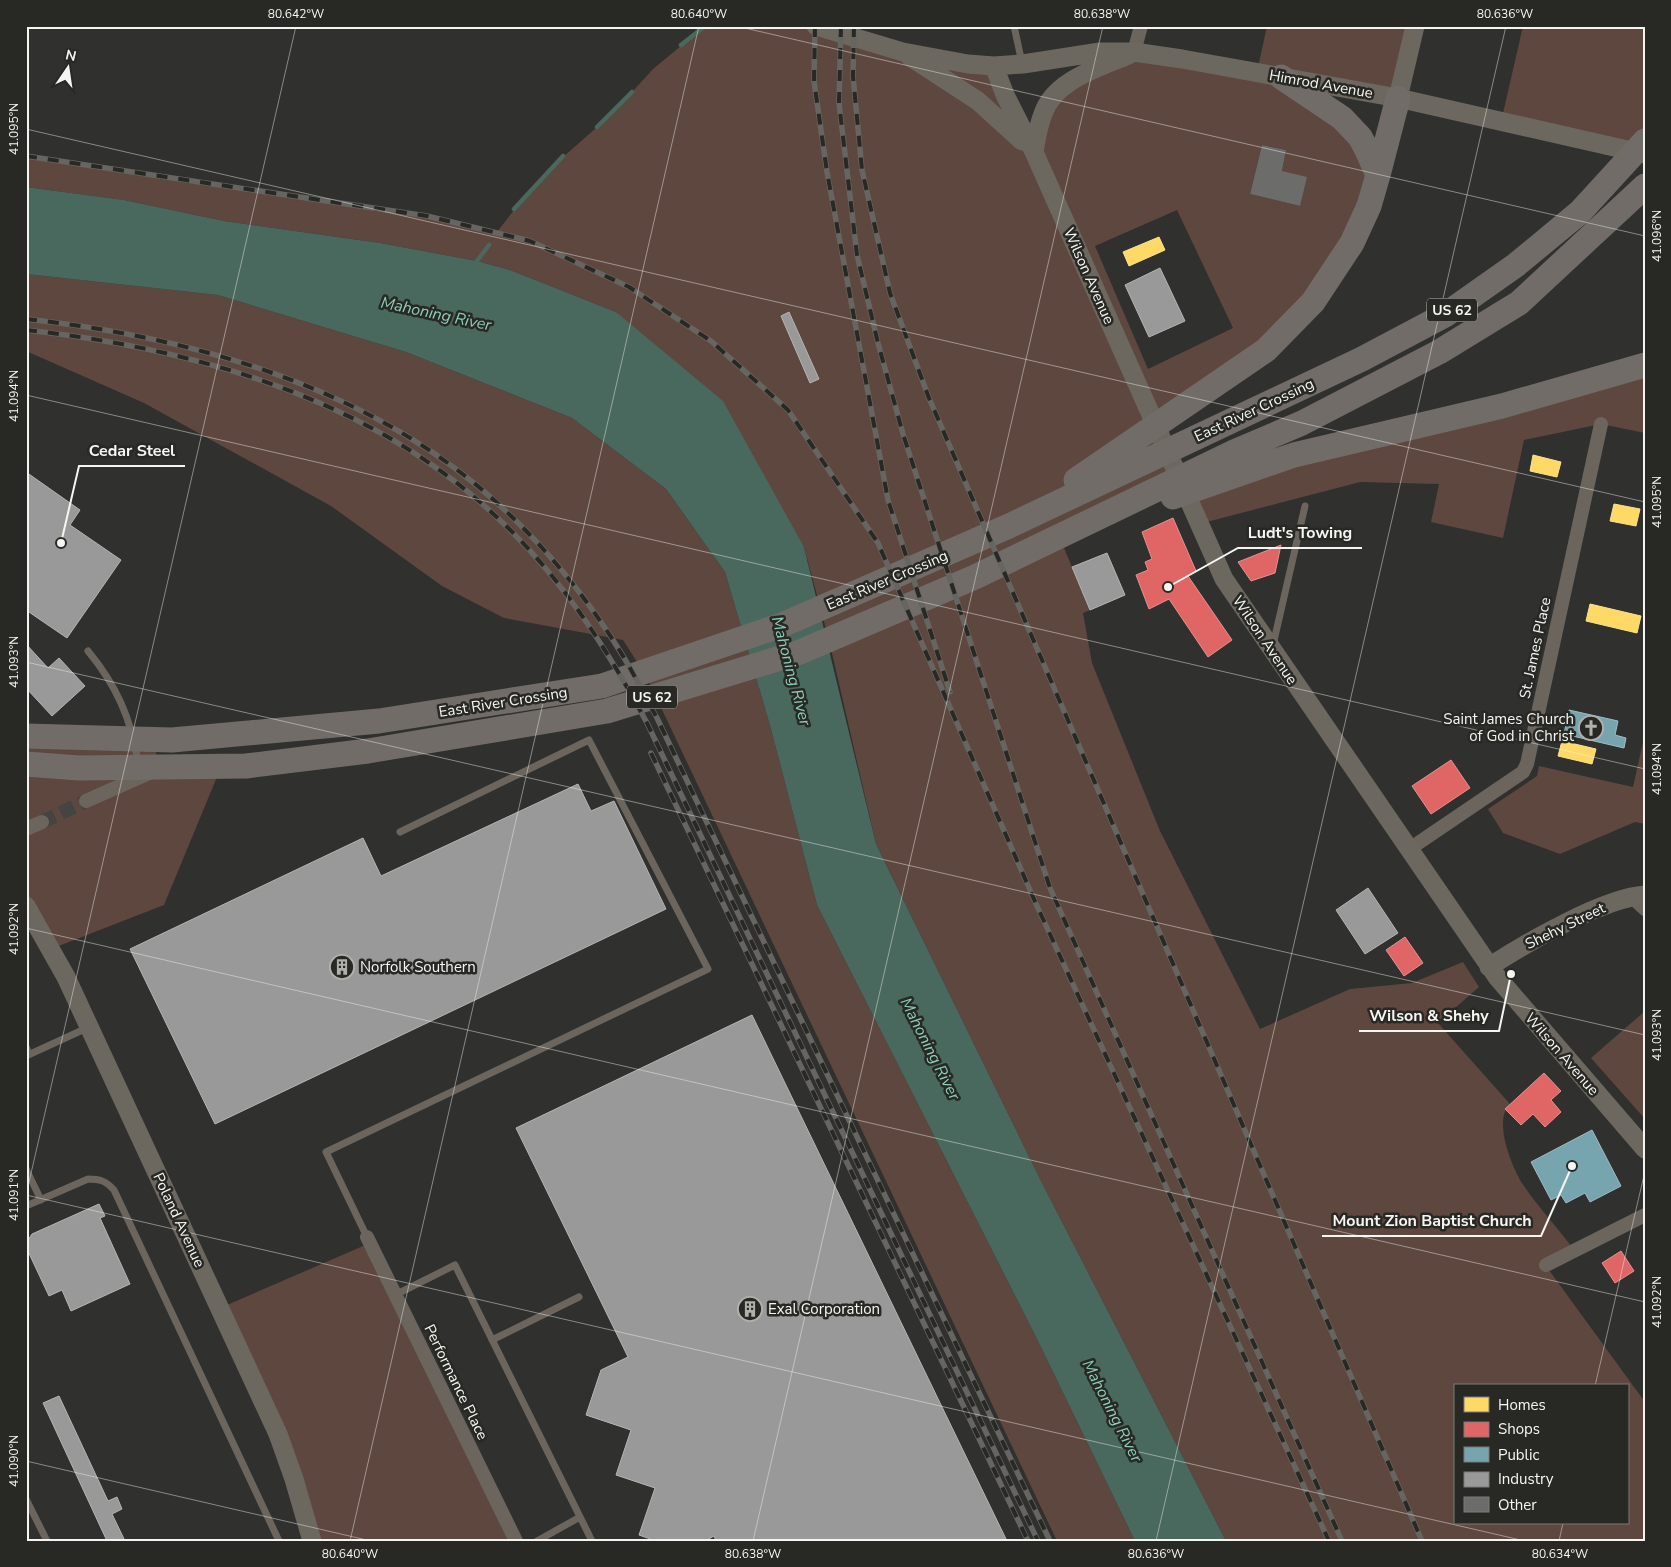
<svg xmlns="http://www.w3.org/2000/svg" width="1671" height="1567" font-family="'Nunito Sans',sans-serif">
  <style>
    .green { fill: #5d473f; fill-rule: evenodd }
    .water { fill: #49685e }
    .homes { fill: #ffd966; stroke: #fce190 }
    .shops { fill: #e06666; stroke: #e69190 }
    .public { fill: #76a5af; stroke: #9cbdc3 }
    .industry { fill: #999; stroke: #b5b5b4 }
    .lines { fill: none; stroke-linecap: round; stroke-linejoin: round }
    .stream { stroke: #49685e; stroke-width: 4.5 }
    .building { fill: #6c6c6a }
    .street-tunnel { stroke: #444442; stroke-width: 14; stroke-dasharray: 14 7; stroke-linecap: butt }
    .lane { stroke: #6b655e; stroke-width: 7 }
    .street { stroke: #6b655e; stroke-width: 14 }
    .secondary { stroke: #6c675f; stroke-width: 19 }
    .highway { stroke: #716c68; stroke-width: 25 }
    .rail-casing { stroke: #676561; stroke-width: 5.5 }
    .rail { stroke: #282824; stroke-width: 4; stroke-dasharray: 11; stroke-linecap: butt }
    .ticks { fill: none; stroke: #f5f5f2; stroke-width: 1; stroke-opacity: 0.45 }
    .labels { text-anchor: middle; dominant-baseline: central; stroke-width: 5; stroke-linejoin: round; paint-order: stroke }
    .shield { fill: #282824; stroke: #b8b8b4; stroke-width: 1 }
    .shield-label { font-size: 14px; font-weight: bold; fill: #f5f5f2 }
    .street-label { font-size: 15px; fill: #f5f5f2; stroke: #282824 }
    .poi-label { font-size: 15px; fill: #f5f5f2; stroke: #282824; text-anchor: start }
    .water-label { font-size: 16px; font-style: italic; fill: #8ccebb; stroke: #282824 }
    .leader { fill: none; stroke: #f5f5f2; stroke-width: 2 }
    .callout-dot { fill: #f5f5f2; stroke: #282824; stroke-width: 2 }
    .callout-label { font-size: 16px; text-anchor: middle; font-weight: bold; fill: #f5f5f2; stroke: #282824; stroke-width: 5; stroke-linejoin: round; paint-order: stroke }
    .neatline { fill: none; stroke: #f5f5f2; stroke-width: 2 }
    .ticks-label { font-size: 12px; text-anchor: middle; fill: #f5f5f2 }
  </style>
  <rect width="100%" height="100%" fill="#30302e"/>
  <!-- green -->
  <path class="green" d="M705,26H816L994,66L1033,152L1049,102L1134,52L1257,72L1267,26H1415L1398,98L1283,78L1342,118L1378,175L1313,302L1155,425L1179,479L1645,365V433L1601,424L1524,440L1503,538L1431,522L1439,484L1360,482L1199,524L1188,491L1059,536L1090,610L1083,613L1092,663L1160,831L1260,1029L1350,989L1412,983L1463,962L1479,987L1438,1023L1510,1104C1493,1120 1511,1165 1522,1183C1538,1207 1558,1228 1575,1251L1546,1266L1645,1402V1541H1226L1041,1181L876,844L829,640L804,547L616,312L510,270L477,261L380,243L224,221L124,200L26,187V156L427,216L497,232L518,205L563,157L612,114L653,69ZM1262,145L1286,150L1282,171L1300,206L1250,194ZM1177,210L1233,328L1148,369L1095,246ZM1455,1386H1627V1523H1455Z
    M1523,26H1645V154L1501,122Z
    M26,274L218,295L406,352L572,418L666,489L725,572L771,729L817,905L1035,1335L1135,1541H1057L646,676L623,640L504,618L442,586L331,506L144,403L26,351Z
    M1645,733V824L1635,822L1560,854L1503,833L1488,809L1537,776L1539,766L1633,787Z
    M26,736L152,740L161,769L224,760L164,905L51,949L26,906Z
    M1645,1011V1119L1591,1058Z
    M370,1243L516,1541H312L220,1308Z"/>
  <!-- water -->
  <path class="water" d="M26,187L124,200L224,221L380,243L477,261L510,270L616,312L723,401L804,547L876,844L1041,1181L1226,1541H1135L1035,1335L817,905L771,729L725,572L666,489L572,418L406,352L218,295L26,274Z"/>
  <!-- homes -->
  <path class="homes" d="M1159,237L1165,250L1129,266L1123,252Z
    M1533,455L1561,462L1557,477L1530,471Z
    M1614,504L1640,509L1636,526L1610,521Z
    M1590,604L1641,616L1637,633L1586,621Z
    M1562,741L1596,749L1592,764L1558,756Z"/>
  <!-- shops -->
  <path class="shops" d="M1173,518L1196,571L1188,576L1232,640L1208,657L1169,599L1149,609L1136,575L1148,570L1145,562L1152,559L1142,532Z
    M1281,545L1275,573L1251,581L1238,562Z
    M1451,760L1470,788L1431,814L1412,786Z
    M1405,937L1423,963L1404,976L1386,950Z
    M1544,1073L1561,1091L1551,1100L1561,1112L1545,1127L1533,1114L1521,1125L1505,1109Z
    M1621,1251L1634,1271L1615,1283L1602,1263Z"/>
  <!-- public -->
  <path class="public" d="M1569,710L1618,721L1615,735L1626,738L1624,748L1564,734Z
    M1592,1130L1621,1186L1590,1202L1585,1193L1566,1203L1561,1195L1551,1200L1531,1162Z"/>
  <!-- industry -->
  <path class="industry" d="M1160,268L1185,321L1149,337L1125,285Z
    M789,312L819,379L810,383L781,316Z
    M26,472L80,510L70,525L121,560L67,638L26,610Z
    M1107,553L1125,595L1090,610L1072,567Z
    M26,644L48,668L59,658L85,686L52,716L26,688Z
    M578,784L591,811L614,801L666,909L215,1124L130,949L363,838L381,876Z
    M1368,888L1398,933L1365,954L1336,910Z
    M752,1015L1007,1541H716L714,1536L705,1541H656L639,1535L655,1488L616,1475L631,1430L586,1415L601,1370L628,1357L516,1128Z
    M99,1204L105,1216L100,1218L130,1284L71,1311L62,1290L49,1296L26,1247L28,1240L32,1234Z
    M59,1396L108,1501L117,1497L122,1509L112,1514L125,1541H107L43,1403Z"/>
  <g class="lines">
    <!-- stream -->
    <path class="stream" d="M681,45L705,26
      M597,127L632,92
      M514,209L563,156
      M477,261L489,245"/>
  </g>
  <!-- building -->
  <path class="building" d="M1262,145L1286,150L1282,171L1307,177L1300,206L1250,194Z"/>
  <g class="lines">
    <!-- street-tunnel -->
    <path class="street-tunnel" d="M42,822L86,801"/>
    <!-- lane -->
    <path class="lane" d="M1014,26L1022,63
      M1273,645L1305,506
      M88,651C116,685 131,718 138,762
      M26,1047L29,1054
      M26,1056L87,1028
      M26,1169L41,1200
      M26,1206L88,1179C100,1179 106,1181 114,1190L279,1541
      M367,1237L326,1152L708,969L589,740L400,832
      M395,1295L455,1265L592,1541
      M492,1340L579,1297
      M26,1499L47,1541
      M537,1541L580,1517"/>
    <!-- street -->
    <path class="street" d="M1134,52L1141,26
      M86,801L149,773
      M26,829L42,822
      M1408,850L1523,772L1527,764L1601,424
      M1631,896L1645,909
      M367,1237L516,1541
      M1546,1265L1645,1215"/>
    <!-- secondary -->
    <path class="secondary" d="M816,26L903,52L968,64L994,66L1023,64L1100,52H1134L1182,59L1398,98L1645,154
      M909,56L978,101L1022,141
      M994,66L1005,95L1034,152L1224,579L1497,977L1645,1149
      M1398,98L1415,26
      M1034,152C1036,140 1038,126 1043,114C1054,80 1099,68 1128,55
      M26,906L66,977L278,1434L294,1479L312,1541
      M1489,967C1526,943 1603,898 1645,895"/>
    <!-- highway -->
    <path class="highway" d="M1378,175L1398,98
      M1076,480L1266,350L1313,302L1352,243L1369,206L1378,175L1366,148L1360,137L1342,118L1281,77
      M1173,497L1294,455L1502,406L1645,365
      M26,736L172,740L379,721L602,686L782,625L1009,526L1362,359L1445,315L1516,265L1580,212L1645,141
      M26,764L79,768L246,766L368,751L607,711L800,652L975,577L1234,452L1302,423L1439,352L1519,303L1645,186"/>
    <defs>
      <path id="rail" d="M815,26L814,81L827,172L888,500L950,692
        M841,26L839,103L857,255L878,343L903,434L1050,888L1342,1541
        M854,26L853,76L862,170L890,293L929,398L1422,1541
        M26,156L427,216L530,241L629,287L711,341L788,410L878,543L1037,906L1329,1541
        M26,319C200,338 382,391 510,515C553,556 592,605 623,656C635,676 646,698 657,718L1050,1541
        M26,330C198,349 376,400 503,523C564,581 607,649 647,723L1038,1541
        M651,753L1028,1541"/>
    </defs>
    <!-- rail casing -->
    <use href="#rail" class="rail-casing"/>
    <!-- rail -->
    <use href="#rail" class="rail"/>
  </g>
  <!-- ticks -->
  <path class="ticks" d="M736,26L1645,236M26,129L1645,502M26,395L1645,769M26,662L1645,1035M26,928L1645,1302M26,1195L296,26M26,1195L1525,1541M1595,1386L1645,1171M26,1461L371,1541M350,1541L699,26M753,1541L1103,26M1156,1541L1506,26M1559,1541L1563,1523"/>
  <!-- icons -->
  <defs>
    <symbol id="church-ring" viewBox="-11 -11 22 22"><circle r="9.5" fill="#282824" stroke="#b0b0ad" stroke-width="1.5"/><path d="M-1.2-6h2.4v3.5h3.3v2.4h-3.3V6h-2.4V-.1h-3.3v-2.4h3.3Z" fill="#b0b0ad"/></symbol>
    <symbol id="building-ring" viewBox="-11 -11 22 22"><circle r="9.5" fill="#282824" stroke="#b0b0ad" stroke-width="1.5"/><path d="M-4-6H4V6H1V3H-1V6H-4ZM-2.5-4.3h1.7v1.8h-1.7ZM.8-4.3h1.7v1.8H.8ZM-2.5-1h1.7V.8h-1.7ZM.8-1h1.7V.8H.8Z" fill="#b0b0ad"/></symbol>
  </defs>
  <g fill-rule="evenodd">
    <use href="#church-ring" x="1577" y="714" width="28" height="28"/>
    <use href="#building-ring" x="328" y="953" width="28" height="28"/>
    <use href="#building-ring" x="736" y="1295" width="28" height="28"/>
  </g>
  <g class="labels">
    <!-- shield labels -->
    <g class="shield">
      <rect x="1427" y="298.5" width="50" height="23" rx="4"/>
      <rect x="627" y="685.5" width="50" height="23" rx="4"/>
    </g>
    <g class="shield-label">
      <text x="1452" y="310">US 62</text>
      <text x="652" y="697">US 62</text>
    </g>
    <!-- street labels -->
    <g class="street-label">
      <text transform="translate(1321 84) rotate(10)">Himrod Avenue</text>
      <text transform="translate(1089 276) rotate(66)">Wilson Avenue</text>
      <text transform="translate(1254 410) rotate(-25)">East River Crossing</text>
      <text transform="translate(887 580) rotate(-23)">East River Crossing</text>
      <text transform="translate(1265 640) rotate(56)">Wilson Avenue</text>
      <text transform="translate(1535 648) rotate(-78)">St. James Place</text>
      <text transform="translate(503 702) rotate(-9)">East River Crossing</text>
      <text transform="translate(1565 926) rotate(-26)">Shehy Street</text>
      <text transform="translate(1562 1054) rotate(49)">Wilson Avenue</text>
      <text transform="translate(179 1220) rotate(65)">Poland Avenue</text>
      <text transform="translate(456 1382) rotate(64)">Performance Place</text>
    </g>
    <!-- poi labels -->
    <g class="poi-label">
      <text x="1574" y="719" text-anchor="end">Saint James Church<tspan x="1574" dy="17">of God in Christ</tspan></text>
      <text x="360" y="967">Norfolk Southern</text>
      <text x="768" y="1309">Exal Corporation</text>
    </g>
    <!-- water labels -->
    <g class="water-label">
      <text transform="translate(436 314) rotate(12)">Mahoning River</text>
      <text transform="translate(791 671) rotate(75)">Mahoning River</text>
      <text transform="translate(930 1049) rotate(63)">Mahoning River</text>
      <text transform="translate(1112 1411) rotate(63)">Mahoning River</text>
    </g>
  </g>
  <!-- callouts -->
  <path class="leader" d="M61 543L79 466H185M1168 587L1238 548H1362M1511 974L1499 1031H1359M1572 1166L1541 1236H1322"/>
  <g class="callout-dot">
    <circle cx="61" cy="543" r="5"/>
    <circle cx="1168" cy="587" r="5"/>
    <circle cx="1511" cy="974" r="5"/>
    <circle cx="1572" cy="1166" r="5"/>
  </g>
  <g class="callout-label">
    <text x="132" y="456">Cedar Steel</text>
    <text x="1300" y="538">Ludt's Towing</text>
    <text x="1429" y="1021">Wilson &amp; Shehy</text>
    <text x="1432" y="1226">Mount Zion Baptist Church</text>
  </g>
  <!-- border -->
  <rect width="1671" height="1567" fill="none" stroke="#282824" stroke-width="55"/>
  <!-- legend -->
  <rect x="1454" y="1384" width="175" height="140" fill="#282824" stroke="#7a7a76"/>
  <rect x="1464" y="1397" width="25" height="15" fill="#ffd966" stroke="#7a7a76"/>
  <text x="1498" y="1410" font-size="15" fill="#f5f5f2">Homes</text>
  <rect x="1464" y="1422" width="25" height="15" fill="#e06666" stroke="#7a7a76"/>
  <text x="1498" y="1434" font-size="15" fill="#f5f5f2">Shops</text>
  <rect x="1464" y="1447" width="25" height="15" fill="#76a5af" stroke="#7a7a76"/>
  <text x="1498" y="1460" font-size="15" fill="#f5f5f2">Public</text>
  <rect x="1464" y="1472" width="25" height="15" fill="#999999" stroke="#7a7a76"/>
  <text x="1498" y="1484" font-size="15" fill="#f5f5f2">Industry</text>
  <rect x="1464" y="1497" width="25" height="15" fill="#6c6c6a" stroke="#7a7a76"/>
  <text x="1498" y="1510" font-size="15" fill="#f5f5f2">Other</text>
  <!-- north arrow -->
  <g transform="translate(68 68) rotate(13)" stroke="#282824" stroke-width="4" paint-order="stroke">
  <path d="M0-4L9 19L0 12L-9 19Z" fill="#f5f5f2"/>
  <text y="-8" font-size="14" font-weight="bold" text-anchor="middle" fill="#f5f5f2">N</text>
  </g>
  <rect x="28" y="28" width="1616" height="1512" class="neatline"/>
  <g class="ticks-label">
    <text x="296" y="18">80.642°W</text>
    <text x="699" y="18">80.640°W</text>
    <text x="1102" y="18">80.638°W</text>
    <text x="1505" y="18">80.636°W</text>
    <text transform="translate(14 129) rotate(-90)" y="4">41.095°N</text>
    <text transform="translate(1657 236) rotate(-90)" y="4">41.096°N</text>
    <text transform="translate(14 396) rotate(-90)" y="4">41.094°N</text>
    <text transform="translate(1657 502) rotate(-90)" y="4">41.095°N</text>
    <text transform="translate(14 662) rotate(-90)" y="4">41.093°N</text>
    <text transform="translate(1657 769) rotate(-90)" y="4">41.094°N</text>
    <text transform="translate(14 929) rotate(-90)" y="4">41.092°N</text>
    <text transform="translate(1657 1035) rotate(-90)" y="4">41.093°N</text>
    <text transform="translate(14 1195) rotate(-90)" y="4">41.091°N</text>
    <text transform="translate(1657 1302) rotate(-90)" y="4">41.092°N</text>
    <text transform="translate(14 1461) rotate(-90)" y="4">41.090°N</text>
    <text x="350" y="1558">80.640°W</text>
    <text x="753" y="1558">80.638°W</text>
    <text x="1156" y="1558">80.636°W</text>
    <text x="1560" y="1558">80.634°W</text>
  </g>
</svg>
